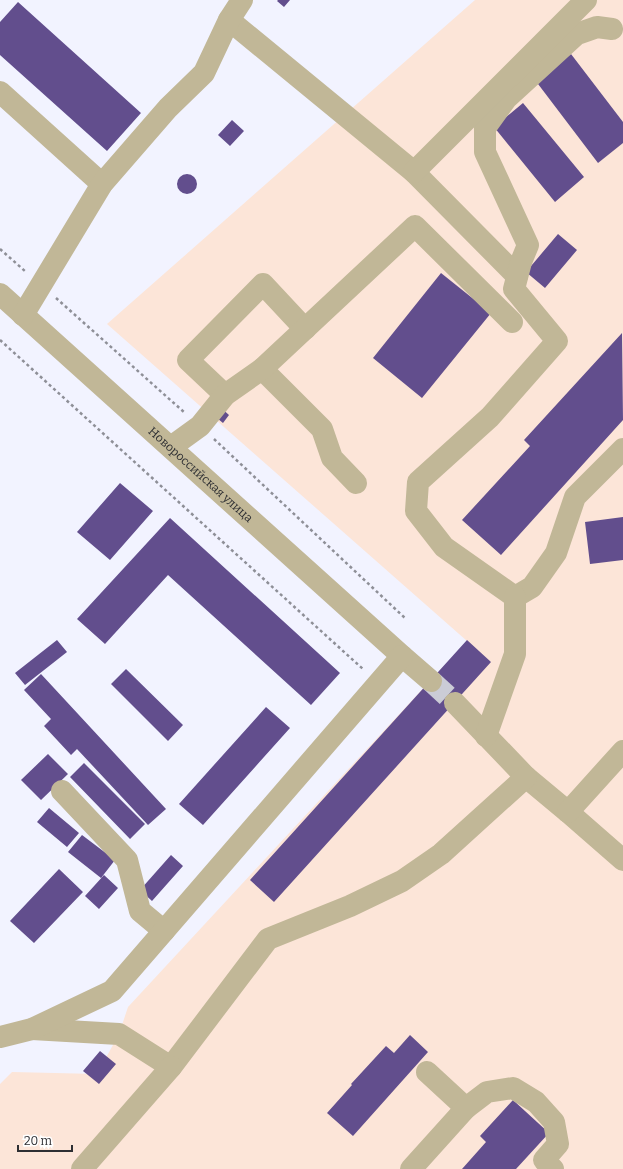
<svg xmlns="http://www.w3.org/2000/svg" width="623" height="1169" font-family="Bitter,serif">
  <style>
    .industrial { fill: #fce5d8 }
    .building { fill: #624e8d }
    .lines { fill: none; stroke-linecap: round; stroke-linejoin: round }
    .minor-tunnel { stroke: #cbccd6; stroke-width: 22; stroke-dasharray: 22 11; stroke-linecap: butt }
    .path { stroke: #8e8f97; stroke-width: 2.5; stroke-dasharray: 3 3; stroke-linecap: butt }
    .minor { stroke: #c1b797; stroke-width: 22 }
    .labels { text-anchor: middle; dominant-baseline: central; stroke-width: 4; stroke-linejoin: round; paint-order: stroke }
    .street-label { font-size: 12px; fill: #2d2e32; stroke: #fff }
  </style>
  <rect width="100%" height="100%" fill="#f2f3ff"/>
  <!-- industrial -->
  <path class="industrial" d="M475,0H623V1169H0V1084L12,1072L97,1074L119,1034L128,1007L467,641L107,324Z"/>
  <!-- building -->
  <path class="building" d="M278,0H290L284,7L277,1Z
    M18,2L141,113L107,151L0,55V22Z
    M571,54L623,122V143L598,163L535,80Z
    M523,103L584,177L555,202L494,127Z
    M232,120L244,131L230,146L218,135Z
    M177 184a10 10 0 1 1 20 0a10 10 0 1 1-20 0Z
    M558,234L577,250L545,288L526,272Z
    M441,273L491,313L422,398L373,358Z
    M622,333L623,420L501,555L462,520L530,446L524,440Z
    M219,406L229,415L223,423L212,414Z
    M120,483L153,511L110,560L77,532Z
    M623,517V560L590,564L585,522Z
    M170,518L340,673L311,705L168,575L105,644L77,619Z
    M57,640L67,652L25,685L15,673Z
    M467,640L491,662L274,902L250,880Z
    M126,669L183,725L168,741L111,684Z
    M41,674L166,809L148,825L77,749L71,755L44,726L51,719L24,690Z
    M266,707L290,728L203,825L179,804Z
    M48,754L68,774L41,800L21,780Z
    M84,763L145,824L130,839L70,777Z
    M49,808L79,833L67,847L37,822Z
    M82,835L115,860L101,878L68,852Z
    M171,855L183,866L152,901L140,890Z
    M59,869L83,892L34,943L10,921Z
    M104,875L118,888L99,909L85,896Z
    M410,1035L428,1052L353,1136L327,1113L352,1085L351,1084L386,1046L394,1053Z
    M100,1051L116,1064L99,1084L83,1071Z
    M513,1100L549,1133L516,1169H462L486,1142L480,1136Z"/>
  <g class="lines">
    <!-- minor-tunnel -->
    <path class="minor-tunnel" d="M431,681L455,703"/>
    <!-- path -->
    <path class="path" d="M0,249L26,272
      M56,298L185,413
      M0,340L364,670
      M214,439L406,619"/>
    <!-- minor -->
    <g class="minor">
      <path d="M229,20L414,172L517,276"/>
      <path d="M612,29L597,27L577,34L506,99L485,128V152L528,245L521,262L514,289L557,341L490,417L418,482L416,511L444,547L515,597L532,587L556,553L575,497L623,449"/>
      <path d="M0,92L102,184"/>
      <path d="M414,172L586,0"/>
      <path id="s1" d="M0,294L402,656L431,681"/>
      <path d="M23,315L102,184L168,108L204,73L229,20L242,0"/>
      <path d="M262,369L322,429L332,458L356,483"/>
      <path d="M225,395L188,360L263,284L305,329"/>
      <path d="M171,447L200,426L225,395L262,369L415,226L512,322"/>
      <path d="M455,703L526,777L568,812L623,860"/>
      <path d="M486,736L515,654V597"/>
      <path d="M62,791L127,860L140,911L164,931"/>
      <path d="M568,812L623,751"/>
      <path d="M32,1029L119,1034L171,1067L268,939L350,906L402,881L441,854L526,777"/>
      <path d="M0,1037L32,1029L112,991L402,656"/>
      <path d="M427,1072L466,1108"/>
      <path d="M82,1169L171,1067"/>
      <path d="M411,1169L466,1108L487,1092L513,1088L536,1102L554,1122L558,1144L544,1160L553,1169"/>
    </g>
  </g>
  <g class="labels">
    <!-- street labels -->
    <g class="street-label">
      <text stroke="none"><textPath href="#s1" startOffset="270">Новороссийская улица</textPath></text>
    </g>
  </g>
  <!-- scale -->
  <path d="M18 1145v6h54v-6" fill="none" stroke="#2d2e32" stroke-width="2"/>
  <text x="24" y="1145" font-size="12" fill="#2d2e32" stroke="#ffffff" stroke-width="3" paint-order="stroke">20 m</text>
</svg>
